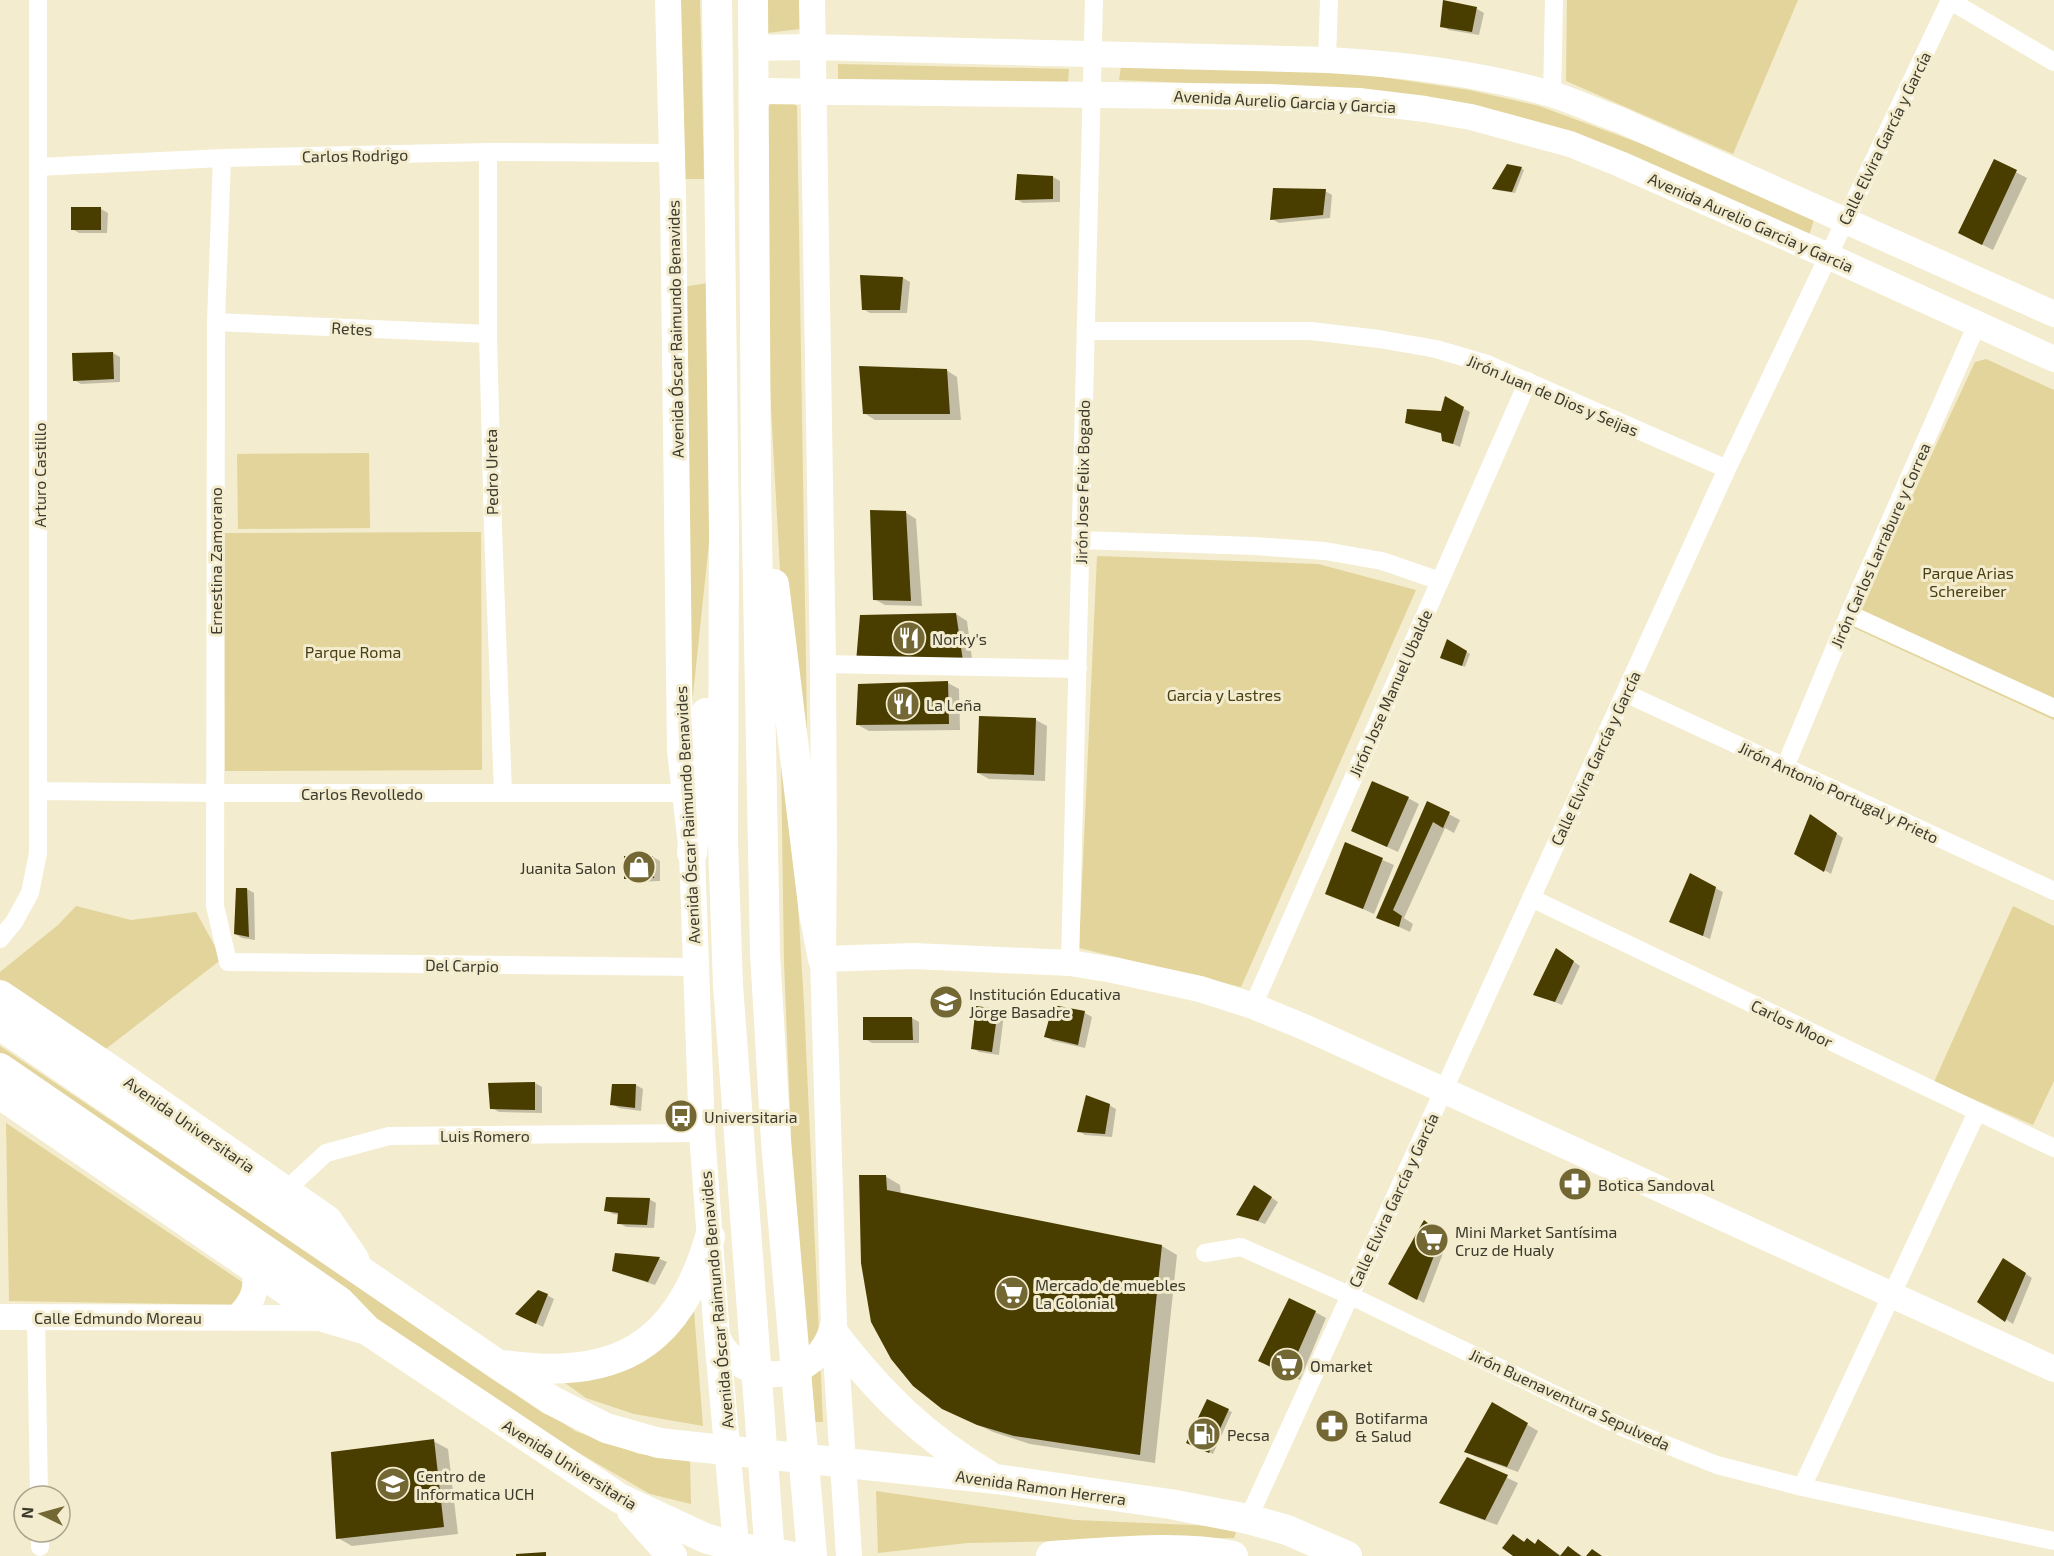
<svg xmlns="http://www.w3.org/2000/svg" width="2054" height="1556" font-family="'Exo 2',sans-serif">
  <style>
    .green { fill: #e2d49a }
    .shadow { fill: #0003 }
    .building { fill: #493d00 }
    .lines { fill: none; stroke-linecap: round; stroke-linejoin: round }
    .street { stroke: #fff; stroke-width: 18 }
    .secondary { stroke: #fff; stroke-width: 26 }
    .primary { stroke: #fff; stroke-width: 30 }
    .labels { text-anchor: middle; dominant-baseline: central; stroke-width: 6; stroke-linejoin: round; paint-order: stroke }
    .street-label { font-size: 16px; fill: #3d3a2e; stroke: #f3ecce }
    .park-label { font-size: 16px; fill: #4a4015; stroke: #f3ecce }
    .poi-label { font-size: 16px; fill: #3d3a2e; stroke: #f3ecce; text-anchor: start }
  </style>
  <rect width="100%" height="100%" fill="#f3ecce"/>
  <!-- green -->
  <path class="green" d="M680,0H700L704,179H683Z
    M767,0H800V29L767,33Z
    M1567,0H1798L1733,154L1566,81Z
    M838,64L1069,69L1068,83L838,80Z
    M1121,67L1328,69L1469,90L1539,106L1699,165L1815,217L1808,238L1690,185L1535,121L1328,89L1119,80Z
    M790,101L797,106L808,788L783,624L767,336L766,112L770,104Z
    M708,283L713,505L692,704L682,287Z
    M1986,359L2054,390V720L1854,628L1902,518L1975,362Z
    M369,453L370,528L238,529L237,454Z
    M481,532L482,770L225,771L224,533Z
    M1097,556L1318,564L1416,590L1241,987L1079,948Z
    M781,757L798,904L804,1004L823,1422H815L792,1162L784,962Z
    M76,906L131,920L196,912L222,959L98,1055L0,981V972L58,925Z
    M2013,906L2054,926V1081L2033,1125L1934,1082Z
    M0,1046L575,1431L639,1454L690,1460L691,1504L650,1494L546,1434L0,1073Z
    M6,1123L248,1286L235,1305L9,1301Z
    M693,1298L703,1426L634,1414L586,1398L551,1373L572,1375Z
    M876,1491L1075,1520L1238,1527L1234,1538L967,1543L878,1553Z"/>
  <!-- shadow -->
  <path class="shadow" d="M1445,2L1477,9L1484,13L1479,35L1449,30L1442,26Z
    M1994,161L2027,178L1993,250L1971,239Z
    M1521,168L1524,170L1515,193L1496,190Z
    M1053,177L1060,181V202L1023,203L1016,199Z
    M1325,191L1332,195L1330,218L1279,223L1272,219Z
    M101,209L108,213L107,233H79L72,229Z
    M903,278L910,282L907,313H870L863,309Z
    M113,353L120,357V382L81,384L74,380Z
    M946,370L957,377L961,420H875L864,413Z
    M1446,399L1470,412L1460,447L1444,440L1443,434L1414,426L1407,422L1442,412Z
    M905,512L916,519L922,606L885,605L874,599Z
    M956,614L967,621L973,666L868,667Z
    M1448,641L1470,654L1465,667L1445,659Z
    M948,683L959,689L960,730L869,731L858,725Z
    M1036,720L1047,726L1045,781L989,779L978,773Z
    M1408,798L1419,804L1398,852L1363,836Z
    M1428,803L1460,820L1454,833L1445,828L1404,918L1413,924L1410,932L1378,917Z
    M1817,820L1843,838L1831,874L1796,853Z
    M1346,844L1394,865L1374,914L1327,893Z
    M653,857L660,861V881L633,882L626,878Z
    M1690,875L1723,892L1710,939L1677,925Z
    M247,889L254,893L255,940L242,938L235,934Z
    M1563,954L1580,966L1562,1005L1535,994Z
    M1054,1007L1085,1013L1092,1017L1085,1048L1053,1041L1046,1037Z
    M997,1010L1004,1014L999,1055L979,1052L973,1048Z
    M912,1018L919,1022V1043H872L865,1039V1019Z
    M535,1083L542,1087V1113L499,1112L492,1108Z
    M636,1085L643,1089L641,1111L619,1108L612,1104Z
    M1109,1105L1116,1109L1112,1137L1085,1135L1079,1131Z
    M885,1176L900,1185L901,1195L1162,1246L1177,1255L1155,1463L1030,1444L993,1432L943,1408L892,1358Z
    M1262,1191L1278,1202L1265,1224L1238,1214Z
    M649,1199L656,1203L654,1228L626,1227L619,1223V1215L613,1214L606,1210Z
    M1425,1222L1448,1240L1424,1303L1390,1284Z
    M616,1255L660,1259L667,1262L655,1285L621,1274L614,1270Z
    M2011,1264L2032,1278L2013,1324L1979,1302Z
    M547,1295L554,1299L543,1327L524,1317Z
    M1315,1312L1326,1318L1300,1380L1271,1367Z
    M1207,1401L1232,1412L1213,1454L1188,1442Z
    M1492,1404L1538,1431L1518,1472L1476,1457L1466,1451Z
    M433,1441L448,1449L458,1534L352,1546L338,1538Z
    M1468,1459L1518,1483L1497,1525L1451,1508L1441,1502Z
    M1513,1535L1525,1542L1536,1545L1539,1541L1562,1556L1568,1548L1583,1556H1515Z"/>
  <!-- building -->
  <path class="building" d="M1443,0L1477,7L1472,32L1440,27Z
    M1994,159L2017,170L1982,245L1958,233Z
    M1507,164L1522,167L1512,192L1492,189Z
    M1017,174L1053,176V199L1015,200Z
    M1273,188L1326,189L1323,215L1270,220Z
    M71,207H101V230H71Z
    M860,275L903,277L900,310H862Z
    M113,352L114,379L73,381L72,353Z
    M859,366L947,369L950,414H863Z
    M1445,396L1464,407L1453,444L1442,441L1441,433L1405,423L1407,409L1441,411Z
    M870,510L906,511L911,601L873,600Z
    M956,613L963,661L856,662L860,615Z
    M1447,639L1467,651L1462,666L1440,658Z
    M948,681L949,724L856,725L858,684Z
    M979,716L1036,718L1034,775L977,773Z
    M1372,781L1409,797L1387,847L1351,831Z
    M1427,801L1450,812L1443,828L1433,822L1393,910L1402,916L1399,927L1376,918Z
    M1810,814L1837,833L1824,872L1794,854Z
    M1345,842L1383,858L1363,909L1325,894Z
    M624,856H653L654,878L624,879Z
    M1690,873L1716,887L1703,936L1669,922Z
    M236,888H247L249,937L234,934Z
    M1556,948L1574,961L1555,1002L1533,995Z
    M1053,1005L1085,1011L1078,1045L1044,1037Z
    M976,1006L998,1009L992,1052L971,1049Z
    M863,1017H912L913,1040H863Z
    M535,1082V1110L490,1109L488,1083Z
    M612,1084H636L635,1108L610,1105Z
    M1086,1095L1110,1104L1105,1134L1077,1132Z
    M859,1175H886L887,1190L1162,1245L1140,1455L1014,1436L977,1425L942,1409L913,1386L891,1359L871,1322L861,1263Z
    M1254,1185L1272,1197L1258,1221L1236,1215Z
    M606,1197L650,1198L647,1225L617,1224L618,1213L604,1211Z
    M1424,1220L1442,1235L1417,1300L1388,1284Z
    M615,1253L660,1257L648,1282L612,1271Z
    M2003,1258L2026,1273L2005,1322L1977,1302Z
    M538,1290L548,1294L536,1324L515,1314Z
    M1289,1298L1316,1311L1288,1375L1258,1361Z
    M1207,1399L1229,1409L1209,1453L1186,1443Z
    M1492,1402L1528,1423L1507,1467L1464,1452Z
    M434,1439L444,1527L336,1539L331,1452Z
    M1467,1457L1508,1475L1485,1520L1439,1503Z
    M1513,1534L1524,1542L1527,1538L1535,1544L1538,1539L1560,1556L1568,1546L1581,1556H1513L1502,1548Z
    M1592,1549L1602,1556H1586Z
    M546,1552V1556H516V1554Z"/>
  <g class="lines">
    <!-- street -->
    <path class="street" d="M1949,0L2054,62
      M1327,60L1329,0
      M1552,95L1554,0
      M488,152V334L493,528L503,793
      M222,158L216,322L215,906L228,962L695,967
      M38,167L222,158L488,152L672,153
      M216,322L488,334
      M1086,331H1311L1379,339L1436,349L1487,364L1727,469
      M1081,540L1254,546L1325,551L1382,561L1440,581
      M1849,614L2054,708
      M823,664L1078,669
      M1625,693L2054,891
      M1785,767L1849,614L1977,324
      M40,791L216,793H685
      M1531,898L2054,1148
      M0,939L14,922L30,893L38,853V0
      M1070,963L1094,0
      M1253,1006L1528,381
      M285,1191L326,1153L389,1136L702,1133
      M1205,1253L1241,1247L1349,1295L1624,1428L1717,1465L1802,1487L2054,1541
      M36,1317L39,1496
      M1802,1487L1977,1112
      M1248,1519L1727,469L1950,0
      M40,1532V1547"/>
    <!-- secondary -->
    <path class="secondary" d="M668,0L673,195L680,751L692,853L702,1133L717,1336L737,1556
      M812,0L823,664L824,846L823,959L834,1324L849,1556
      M754,48L813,47L1327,60C1402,64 1478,73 1551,94C1574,101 1597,112 1620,120L2054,314
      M754,91L1268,97L1359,101L1425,109L1471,117L1570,144L1620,164L1828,256L2054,359
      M823,959L914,956L1070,963L1113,970L1200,989L1253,1006L1304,1027L1443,1090L2054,1369
      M0,1317L327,1318
      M236,1318C252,1304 259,1289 254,1267
      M717,1337C743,1391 818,1385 833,1326"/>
    <!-- primary -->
    <path class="primary" d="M717,0L724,531L723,843L728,985L770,1556
      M753,0L756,484L765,953L776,1141L812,1556
      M774,584L814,913L823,959
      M692,853L706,713
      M0,995L114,1072L327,1220L354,1259
      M0,1025L497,1364L551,1400L606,1428L659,1443L996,1479L1170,1504L1248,1519L1287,1530L1347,1556
      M0,1068L339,1301L367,1330L619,1498L705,1538L736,1547L790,1556
      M0,1094L327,1318L364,1329
      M834,1334C880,1394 923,1436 988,1475
      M503,1365C614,1381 678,1348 710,1237
      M632,1511L672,1556
      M1051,1556C1109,1553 1176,1544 1233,1556"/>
  </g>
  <!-- icons -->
  <defs>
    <symbol id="restaurant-disc" viewBox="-11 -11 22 22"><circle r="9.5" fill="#736734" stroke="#f3ecce"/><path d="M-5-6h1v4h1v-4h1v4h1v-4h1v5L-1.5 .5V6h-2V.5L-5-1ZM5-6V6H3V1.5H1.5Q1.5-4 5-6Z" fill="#fff"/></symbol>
    <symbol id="shop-disc" viewBox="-11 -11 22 22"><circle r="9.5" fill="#736734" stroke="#f3ecce"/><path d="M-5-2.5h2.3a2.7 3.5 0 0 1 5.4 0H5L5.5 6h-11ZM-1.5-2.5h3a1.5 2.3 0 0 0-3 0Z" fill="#fff"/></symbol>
    <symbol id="school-disc" viewBox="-11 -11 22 22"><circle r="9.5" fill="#736734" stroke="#f3ecce"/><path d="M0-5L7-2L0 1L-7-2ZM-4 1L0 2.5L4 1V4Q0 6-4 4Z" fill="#fff"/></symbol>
    <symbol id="bus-disc" viewBox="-11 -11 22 22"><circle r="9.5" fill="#736734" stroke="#f3ecce"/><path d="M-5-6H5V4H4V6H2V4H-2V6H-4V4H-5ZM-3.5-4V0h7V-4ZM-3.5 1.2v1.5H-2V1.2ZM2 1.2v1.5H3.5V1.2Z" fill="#fff"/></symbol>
    <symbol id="pharmacy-disc" viewBox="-11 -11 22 22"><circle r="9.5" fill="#736734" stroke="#f3ecce"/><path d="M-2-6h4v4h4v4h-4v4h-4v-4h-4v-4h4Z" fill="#fff"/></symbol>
    <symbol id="supermarket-disc" viewBox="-11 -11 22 22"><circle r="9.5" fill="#736734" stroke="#f3ecce"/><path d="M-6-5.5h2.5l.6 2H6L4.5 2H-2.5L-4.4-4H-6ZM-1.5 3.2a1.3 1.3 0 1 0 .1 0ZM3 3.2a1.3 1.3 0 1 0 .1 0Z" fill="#fff"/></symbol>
    <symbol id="fuel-disc" viewBox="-11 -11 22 22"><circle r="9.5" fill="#736734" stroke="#f3ecce"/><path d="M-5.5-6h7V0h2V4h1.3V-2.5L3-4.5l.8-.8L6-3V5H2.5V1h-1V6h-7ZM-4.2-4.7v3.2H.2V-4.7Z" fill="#fff"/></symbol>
    <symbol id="university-disc" viewBox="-11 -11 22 22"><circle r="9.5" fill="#736734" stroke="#f3ecce"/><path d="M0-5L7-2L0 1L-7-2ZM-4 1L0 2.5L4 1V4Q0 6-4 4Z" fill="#fff"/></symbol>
  </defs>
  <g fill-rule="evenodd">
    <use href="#restaurant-disc" x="890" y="619" width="38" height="38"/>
    <use href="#restaurant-disc" x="884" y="685" width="38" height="38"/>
    <use href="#shop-disc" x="620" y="848" width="38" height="38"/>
    <use href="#school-disc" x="927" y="983" width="38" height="38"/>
    <use href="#bus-disc" x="662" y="1097" width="38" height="38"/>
    <use href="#pharmacy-disc" x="1556" y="1165" width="38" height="38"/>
    <use href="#supermarket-disc" x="1413" y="1221" width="38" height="38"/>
    <use href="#supermarket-disc" x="993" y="1274" width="38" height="38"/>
    <use href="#supermarket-disc" x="1268" y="1346" width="38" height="38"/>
    <use href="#pharmacy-disc" x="1313" y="1407" width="38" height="38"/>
    <use href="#fuel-disc" x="1185" y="1415" width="38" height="38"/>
    <use href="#university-disc" x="374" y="1465" width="38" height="38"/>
  </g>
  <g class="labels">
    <!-- street labels -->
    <g class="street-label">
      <text transform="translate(1285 101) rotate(3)">Avenida Aurelio Garcia y Garcia</text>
      <text transform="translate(1884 138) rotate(-64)">Calle Elvira García y García</text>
      <text transform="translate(355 155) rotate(-1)">Carlos Rodrigo</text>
      <text transform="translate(1751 222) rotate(24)">Avenida Aurelio Garcia y Garcia</text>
      <text transform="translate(352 328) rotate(3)">Retes</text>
      <text transform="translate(675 329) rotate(-91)">Avenida Óscar Raimundo Benavides</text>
      <text transform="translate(1553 395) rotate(23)">Jirón Juan de Dios y Seijas</text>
      <text transform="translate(491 472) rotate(-91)">Pedro Ureta</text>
      <text transform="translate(39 475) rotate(-90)">Arturo Castillo</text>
      <text transform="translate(1082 482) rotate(-89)">Jirón Jose Felix Bogado</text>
      <text transform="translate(1880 545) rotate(-66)">Jirón Carlos Larrabure y Correa</text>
      <text transform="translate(215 561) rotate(-90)">Ernestina Zamorano</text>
      <text transform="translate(1390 693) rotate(-66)">Jirón Jose Manuel Ubalde</text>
      <text transform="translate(1595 758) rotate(-65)">Calle Elvira García y García</text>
      <text transform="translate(1839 792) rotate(25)">Jirón Antonio Portugal y Prieto</text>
      <text x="362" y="793">Carlos Revolledo</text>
      <text transform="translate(687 815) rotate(-93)">Avenida Óscar Raimundo Benavides</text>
      <text transform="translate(462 965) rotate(1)">Del Carpio</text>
      <text transform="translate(1792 1023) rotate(26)">Carlos Moor</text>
      <text transform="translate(190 1124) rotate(35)">Avenida Universitaria</text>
      <text x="485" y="1135">Luis Romero</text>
      <text transform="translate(1393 1200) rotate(-65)">Calle Elvira García y García</text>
      <text transform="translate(716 1300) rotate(-95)">Avenida Óscar Raimundo Benavides</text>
      <text x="118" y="1317">Calle Edmundo Moreau</text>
      <text transform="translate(1570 1399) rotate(25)">Jirón Buenaventura Sepulveda</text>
      <text transform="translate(570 1464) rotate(32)">Avenida Universitaria</text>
      <text transform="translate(1041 1487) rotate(8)">Avenida Ramon Herrera</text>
    </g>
    <!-- park labels -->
    <g class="park-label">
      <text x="1968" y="572">Parque Arias<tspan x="1968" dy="18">Schereiber</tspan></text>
      <text x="353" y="651">Parque Roma</text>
      <text x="1224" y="694">Garcia y Lastres</text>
    </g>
    <!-- poi labels -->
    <g class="poi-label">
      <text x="932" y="638">Norky's</text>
      <text x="926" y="704">La Leña</text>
      <text x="616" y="867" text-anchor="end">Juanita Salon</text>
      <text x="969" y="993">Institución Educativa<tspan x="969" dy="18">Jorge Basadre</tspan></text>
      <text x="704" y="1116">Universitaria</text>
      <text x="1598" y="1184">Botica Sandoval</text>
      <text x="1455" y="1231">Mini Market Santísima<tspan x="1455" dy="18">Cruz de Hualy</tspan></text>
      <text x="1035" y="1284">Mercado de muebles<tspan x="1035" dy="18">La Colonial</tspan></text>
      <text x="1310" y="1365">Omarket</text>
      <text x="1355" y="1417">Botifarma<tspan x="1355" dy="18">&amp; Salud</tspan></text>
      <text x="1227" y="1434">Pecsa</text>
      <text x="416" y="1475">Centro de<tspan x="416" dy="18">Informatica UCH</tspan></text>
    </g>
  </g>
  <!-- north arrow -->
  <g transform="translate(42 1514) rotate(275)"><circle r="28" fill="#f3ecce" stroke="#aaa58e" stroke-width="1.5"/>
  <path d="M0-4.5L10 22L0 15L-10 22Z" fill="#736734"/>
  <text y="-9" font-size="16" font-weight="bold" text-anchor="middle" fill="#3d3a2e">N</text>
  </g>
</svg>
